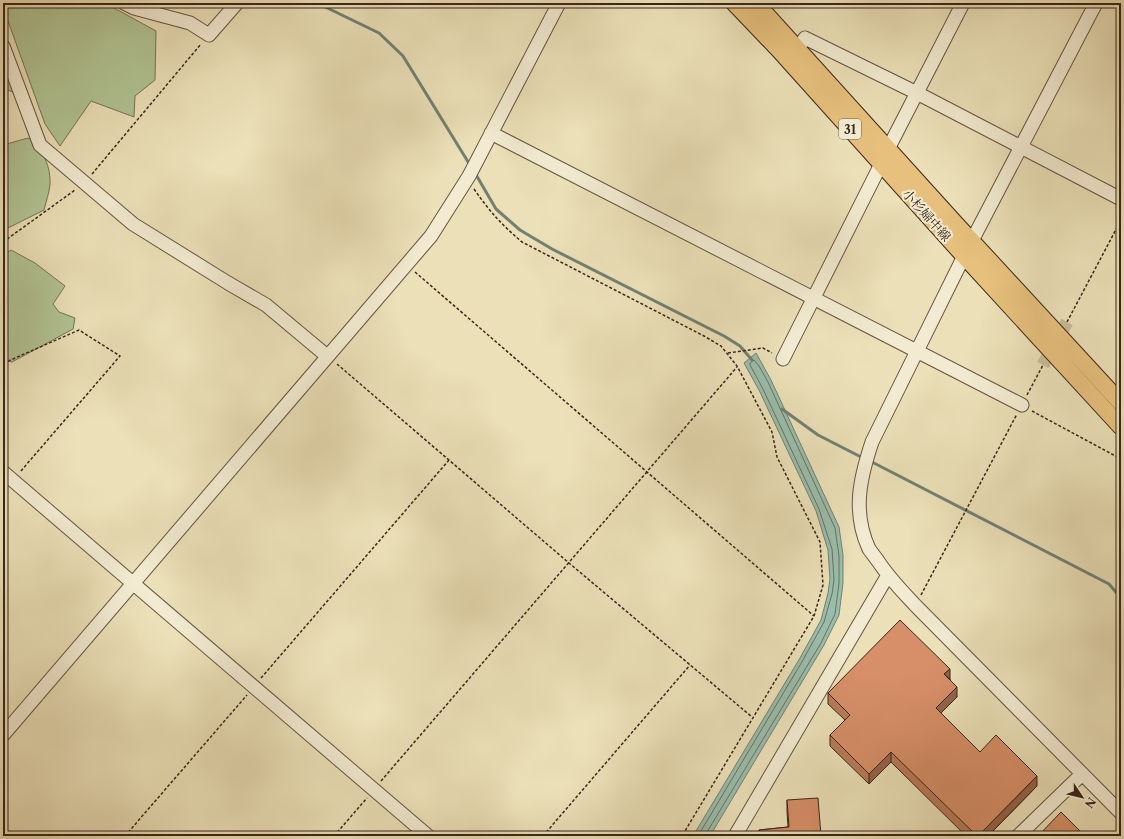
<svg xmlns="http://www.w3.org/2000/svg" width="1124" height="839" font-family="'Libre Caslon Text','Noto Serif JP',serif">
  <style>
    .green { fill: #b1c393; stroke: #767456 }
    .water { fill: #99bdab; stroke: #738071 }
    .lines { fill: none; stroke-linecap: round; stroke-linejoin: round }
    .shore { stroke: #6a7162; stroke-width: 1 }
    .stream { stroke: #738071; stroke-width: 3 }
    .minor-tunnel { stroke: #c8bb98; stroke-width: 13; stroke-dasharray: 13 6; stroke-linecap: butt }
    .minor-casing { stroke: #675441; stroke-width: 15 }
    .major-casing { stroke: #3b2519; stroke-width: 18 }
    .path { stroke: #3b2519; stroke-width: 1.5; stroke-dasharray: 3 2; stroke-linecap: butt }
    .minor { stroke: #f2ebd1; stroke-width: 13 }
    .major { stroke: #e6c07c; stroke-width: 16 }
    .wall { fill: #b87b59; stroke: #3b2519 }
    .shaded-wall { fill: #966449; stroke: #3b2519 }
    .building { fill: #d68f68; stroke: #3b2519 }
    .labels { text-anchor: middle; dominant-baseline: central; stroke-width: 4; stroke-linejoin: round; paint-order: stroke }
    .shield { fill: #f2ebd1; stroke: #726050; stroke-width: 1 }
    .shield-label { font-size: 12px; font-weight: bold; fill: #3b2519 }
    .street-label { font-size: 13px; fill: #3b2519; stroke: #f2ebd1 }
  </style>
  <rect width="100%" height="100%" fill="#ebe0b8"/>
  <filter id="stains"><feTurbulence type="fractalNoise" baseFrequency=".005" numOctaves="4"/><feColorMatrix values="0 0 0 0 .2 0 0 0 0 .09 0 0 0 0 .02 0 0 0 .5 -.17"/></filter>
  <radialGradient id="worn" r=".72"><stop offset=".6" stop-color="#630" stop-opacity="0"/><stop offset="1" stop-color="#630" stop-opacity=".3"/></radialGradient>
  <!-- green -->
  <path class="green" d="M3,3H105L156,31L155,80L135,96L134,117L91,101L60,146L45,124L3,7Z
    M3,65L15,93L3,88Z
    M28,138C43,148 51,167 50,185C49,193 46,202 44,210L8,228L3,233V145Z
    M11,250L35,263L65,286L53,304L59,312L75,318L73,329L12,362L3,360V325L7,321L3,314V255Z"/>
  <!-- water -->
  <path class="water" d="M756,353L771,380L839,527L843,555V583L839,615L824,645L710,836H693L800,658L821,620L828,593L830,579L828,550L816,511L759,390L744,363Z"/>
  <g class="lines">
    <!-- shore -->
    <path class="shore" d="M698,836L803,660L824,622L832,594L834,580L832,549L819,509L763,389L750,365V363L754,360L759,366L768,382L835,528L839,556V583L835,614L821,643L707,832V836"/>
    <!-- stream -->
    <path class="stream" d="M317,3L379,33L403,56L470,165
      M475,173L496,209L520,230L552,249L724,336L740,346L752,360
      M782,409L818,435L863,458
      M870,461L1109,584L1121,598"/>
    <!-- minor-tunnel -->
    <path class="minor-tunnel" d="M1043,365L1067,322"/>
    <defs>
      <path id="minor" d="M124,3L134,8L190,23L209,35L237,3
        M1096,3L964,256L872,442C860,478 852,512 869,549C872,553 875,557 878,561C889,578 902,591 916,606L1121,813
        M3,46L40,145L133,224L228,283L266,305L327,356
        M797,49L805,38L917,93L1121,199
        M491,133L1022,405
        M888,149L963,3
        M783,359L881,164
        M3,472L428,836
        M3,735L431,236L469,176L559,3
        M735,836L888,575
        M1018,836L1082,774"/>
      <path id="major" d="M734,3L778,49L964,256L1121,427
        M756,3L956,224L1121,403"/>
    </defs>
    <!-- minor casing -->
    <use href="#minor" class="minor-casing"/>
    <!-- major casing -->
    <use href="#major" class="major-casing"/>
    <!-- path -->
    <path class="path" d="M92,174L201,44
      M474,189C490,212 501,224 522,242L704,336L721,346L737,366L772,432L777,457L820,542L823,585L814,616L682,836
      M3,242L75,190
      M415,272L814,616
      M1067,322L1121,220
      M728,353L763,348L772,353
      M3,362H6L79,330L120,356L20,472
      M337,364L569,563L752,717
      M1027,395L1043,365
      M1032,411L1121,459
      M921,595L1017,414
      M261,678L449,460
      M381,781L737,367
      M125,836L247,695
      M334,836L367,798
      M543,836L690,665"/>
    <!-- minor -->
    <use href="#minor" class="minor"/>
    <!-- major -->
    <use href="#major" class="major"/>
  </g>
  <!-- wall -->
  <path class="wall" d="M950,679L957,697L941,713L980,752L1037,786L988,836H966L891,762L869,784L830,746V735L845,720L828,704V693Z
    M787,800L821,836H759V830L788,827L787,811Z"/>
  <!-- shaded-wall -->
  <path class="shaded-wall" d="M950,669V679L944,674Z
    M957,687V697L936,718V708Z
    M891,752V762L869,784V774Z
    M1037,776V786L988,836H978Z"/>
  <!-- building -->
  <path class="building" d="M900,620L950,669L944,674L957,687L936,708L980,752L996,735L1037,776L978,836H977L891,752L869,774L830,735L850,715L828,693Z
    M818,798L821,836H759V830L789,827L787,800Z
    M1061,812L1085,836H1038Z"/>
  <g class="labels">
    <!-- shield labels -->
    <rect class="shield" x="839" y="119" width="22" height="20" rx="3"/>
    <g class="shield-label">
      <text x="850" y="129">31</text>
    </g>
    <!-- street labels -->
    <g class="street-label">
      <text transform="translate(927 215) rotate(48)">小杉婦中線</text>
    </g>
  </g>
  <!-- margin -->
  <rect width="1124" height="839" fill="none" stroke="#ebe0b8" stroke-width="16"/>
  <rect x="4" y="4" width="1116" height="831" fill="none" stroke="#3b2519" stroke-width="2"/>
  <rect x="8" y="8" width="1108" height="823" fill="none" stroke="#3b2519"/>
  <!-- north arrow -->
  <g transform="translate(1082 797) rotate(125)" stroke="#f2ebd1" stroke-width="3" paint-order="stroke">
  <path d="M0-3L7 15L0 10L-7 15Z" fill="#3b2519"/>
  <text y="-6" font-size="11" font-weight="bold" text-anchor="middle" fill="#3b2519">N</text>
  </g>
  <rect width="100%" height="100%" filter="url(#stains)"/>
  <rect width="100%" height="100%" fill="url(#worn)"/>
</svg>
